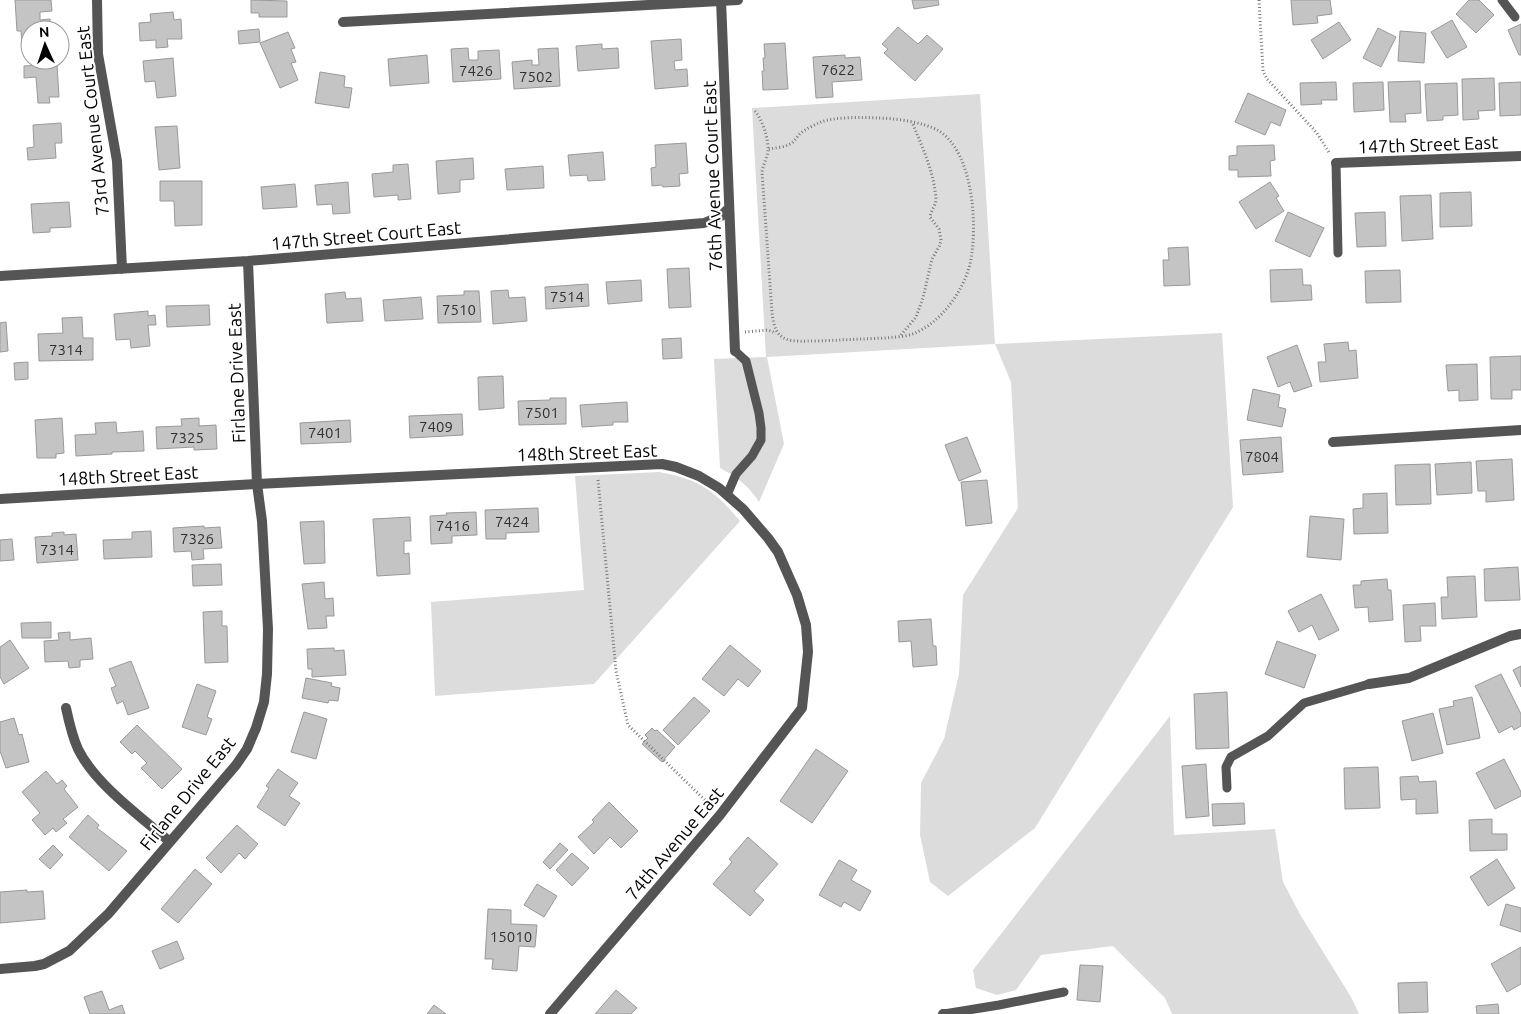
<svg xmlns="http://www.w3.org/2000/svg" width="1521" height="1014" font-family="Ubuntu,sans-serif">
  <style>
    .green { fill: #dcdcdc }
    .building { fill: #c4c4c4; stroke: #999 }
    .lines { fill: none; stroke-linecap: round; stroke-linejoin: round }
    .path { stroke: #777; stroke-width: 3; stroke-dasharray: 1 2.5; stroke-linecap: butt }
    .lane { stroke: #555; stroke-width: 9 }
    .street { stroke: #555; stroke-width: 10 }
    .labels { text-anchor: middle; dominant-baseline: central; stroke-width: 4; stroke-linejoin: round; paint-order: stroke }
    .number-label { font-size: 15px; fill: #313131 }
    .street-label { font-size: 18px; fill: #000; stroke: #fff }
  </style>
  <rect width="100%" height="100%" fill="#fff"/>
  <!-- green -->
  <path class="green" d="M980,94L995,344L1222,333L1233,507L1035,828L948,896L930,882L920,835L921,783L944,739L959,674L963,595L1018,508L1011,382L995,344L767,357L784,444L759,502C749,486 737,477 720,468L714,359L766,357L752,108Z
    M659,472C699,479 715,491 740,521L594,684L435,696L431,602L584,590L575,476Z
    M1170,716L1174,835L1275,829L1283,882L1301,916L1351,997L1359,1014H1172L1165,998L1113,946L1041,955L1016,990L997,995L976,988L973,970Z"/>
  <!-- building -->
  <path class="building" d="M15,0H51L52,11L40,12V20L50,19L51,30H30V43L22,44L21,31H17Z
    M251,0L287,1V17H259V13H251Z
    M912,0H938L939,5L914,9Z
    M1291,0H1330L1332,14L1317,16L1318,23L1293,25Z
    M1469,0H1479L1494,15L1476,33L1456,14Z
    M173,12L174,20L181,19L182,39H167L168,47L156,48V40L140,41L139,23L151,22L150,14Z
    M1452,20L1467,47L1447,58L1431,32Z
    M1339,22L1351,40L1323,59L1311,40Z
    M1521,24V55H1519L1508,30Z
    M898,27L918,44L927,35L943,49L915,81L884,53L888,49L882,44Z
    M1378,28L1396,37L1381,67L1363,58Z
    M259,29L260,42L239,44L238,31Z
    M1400,31L1426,33L1424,63L1398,61Z
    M288,32L295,48L291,49L296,62L291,63L298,80L280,88L260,43Z
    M681,39L682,60L674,61L675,70L687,69L688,86L655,89L651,41Z
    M785,43L788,89L763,90L762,71H764L763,58H765L764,44Z
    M602,44V49L618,48L619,68L578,71L576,46Z
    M468,48L469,60H478V51L499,50L501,79L453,82L451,49Z
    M558,48L560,86L514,89L512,62L532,60V65H539L538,49Z
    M427,55L429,83L390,86L388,59Z
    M845,55V58L860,57L862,80L832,82L833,97L816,98L813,57Z
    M173,58L176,96L157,98L155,81L145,82L143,61Z
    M57,64L59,97H49L50,103H38L36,77L24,78V66Z
    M320,72L345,76L344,87L352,88L349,108L315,103Z
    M1494,78L1495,110L1478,111L1479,119L1463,120L1462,79Z
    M1420,81L1421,113L1405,114L1406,122H1390L1388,82Z
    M1336,82L1337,100H1321L1322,104L1301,105L1300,83Z
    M1383,82L1384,110L1354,112L1353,83Z
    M1521,82V115L1500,116L1499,83Z
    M1457,83L1458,115L1443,116V120L1427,121L1425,84Z
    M1248,93L1286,110L1280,126L1271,122L1265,135L1235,122Z
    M61,123L62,143H55L56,158L28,160L27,148L34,147L33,125Z
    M177,126L180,168L159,170L155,127Z
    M686,143L688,173L679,174L680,186L663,187L662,185L652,186L651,168L656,167L655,145Z
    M1274,145L1275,160L1270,161L1271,176L1238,177V170H1229V156L1237,155V146Z
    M603,152L605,180L588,181L587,175L570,176L568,155Z
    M473,158L474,179L460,180V192L438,194L436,161Z
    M408,164L411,199L398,200V195L374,197L372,174L393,172V165Z
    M543,166L544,188L507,190L505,169Z
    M160,181H202V225L175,226L174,201H160Z
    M348,182L350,213L333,214L332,204L317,205L315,185Z
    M1270,182L1279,196L1276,198L1284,211L1256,229L1239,202Z
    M295,184L297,207L263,209L261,187Z
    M1471,192L1472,226L1440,227V193Z
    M1431,195L1433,239L1402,241L1400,196Z
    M69,202L71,227L50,228V232L33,233L31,204Z
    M1288,212L1324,228L1310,257L1275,241Z
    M1385,212L1386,246L1357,247L1355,213Z
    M1188,247L1190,285L1164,286L1163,260H1169L1168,248Z
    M689,268L691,307L669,308L667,269Z
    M1302,269L1303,285H1311L1312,300L1271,302L1270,270Z
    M1400,270L1401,302L1366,303L1365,271Z
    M641,280L642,301L608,304L606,282Z
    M588,284L589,306L546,309L545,287Z
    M508,290L509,298L525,297L527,321L493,324L491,291Z
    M464,291H479L481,322L438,323L437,296L464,295Z
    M345,292L346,299L361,298L363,321L327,323L325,294Z
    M421,297L423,319L385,321L383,300Z
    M209,305L210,325L167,327L166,306Z
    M148,311V316L155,315L156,325H148L150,346L131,348L130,339L116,340L114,314Z
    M82,317L83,338H93V360L39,361L38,334L63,333L62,318Z
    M6,322L8,351L0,352V323Z
    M681,338L682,358L663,359L662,339Z
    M1348,342L1349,351L1356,350L1358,378L1320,382L1318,362H1326L1324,344Z
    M1297,345L1312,386L1294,392L1290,382L1278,387L1267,357Z
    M1521,356V390H1512V399H1491L1490,357Z
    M28,362V379L15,380L14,363Z
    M1477,364L1478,400L1459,401V390L1448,391L1446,365Z
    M503,376L504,408L479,410L478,377Z
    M1253,389L1280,395L1278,407L1286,409L1282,427L1247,420Z
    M550,398H566V424L519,425L518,401L550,400Z
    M627,402L628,422H613V425L582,427L580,405Z
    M462,414L463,435L410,438L409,416Z
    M62,418L64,453L56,454V458H37L35,420Z
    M199,418V426L216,425L217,449L194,450V447L157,449L156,427L182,426L181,419Z
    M350,420L351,442L301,444L300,423Z
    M116,422L117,433L143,431L144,451L112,452V454L76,456L75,435L96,434L95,423Z
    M967,437L981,472L959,481L945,445Z
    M1281,437L1283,472L1243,475L1240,440Z
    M1512,459L1514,500L1486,502V491H1478L1476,461Z
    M1471,462L1472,493L1437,495L1435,464Z
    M1430,464L1431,504L1396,505L1395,465Z
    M987,480L992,523L966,526L961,482Z
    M1387,493L1388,533L1354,534L1353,509L1363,508V494Z
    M538,508L539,532L506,533V539H486L485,510Z
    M476,512L477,535L452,536V543L431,544L430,516L447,515L446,513Z
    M1310,516L1344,519L1341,560L1307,557Z
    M410,517L411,541H404V554L409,553L410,574L377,576L373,519Z
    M324,521L325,563L304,564L300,522Z
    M204,526V528L220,527L222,548L203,549L204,559L192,560L191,551L174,552L173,528Z
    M151,531L152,557L104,559L103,540L132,539V532Z
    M64,532V535L76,534L78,560L37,563L35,537L52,536V533Z
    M12,539L14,560L0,561V540Z
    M221,564L222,585L193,586L192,565Z
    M1518,567L1520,600L1485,601L1484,569Z
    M1475,576L1477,617L1442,619L1441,597H1448L1447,577Z
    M1387,579L1388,590H1391L1393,620L1369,622L1368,607L1355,608L1353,585H1361V581Z
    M324,582L325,599L333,598L334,616H326L327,628L308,629L302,584Z
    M1321,594L1339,630L1319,640L1312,625L1299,632L1288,611Z
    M1435,603L1436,626H1420L1421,641L1405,642L1403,605Z
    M222,611V626H227L228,662L205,663L203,612Z
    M931,619L933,646H936L937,665L913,667L911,641L899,642L898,621Z
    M51,622V638H22L21,623Z
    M70,632V640L91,638L93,659L80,660V667L69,668L68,661L45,662L44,641L59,640L58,633Z
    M10,640L29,668L4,684L0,677V647Z
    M1277,641L1316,655L1304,688L1265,674Z
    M730,645L761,671L748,687L738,679L724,696L702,679Z
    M334,648V651L344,650L346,675L312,677V669H308L307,649Z
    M131,661L149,708L128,715L123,701L117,704L111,688L116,686L109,669Z
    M1521,666V687L1513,670Z
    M1501,674L1521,714V726L1514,730L1512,726L1499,733L1475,686Z
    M306,678L332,683L331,686L340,688L338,701L329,700L328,703L302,698Z
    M197,684L216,691L207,717L212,719L206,735L182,727Z
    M1227,692L1229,748L1196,749L1194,694Z
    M694,697L710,711L678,745L663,730Z
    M1472,697L1480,738L1447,745L1439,709L1454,706L1453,701Z
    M304,712L327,719L316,759L291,752Z
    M1433,713L1443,753L1412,761L1402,721Z
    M14,718L19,735L22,734L29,762L6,768L0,751V722Z
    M137,725L182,769L162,789L141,768L147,763L135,751L132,754L120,742Z
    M652,728L655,731L657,730L675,747L662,762L642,744L648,738L645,735Z
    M816,749L848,771L812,823L780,801Z
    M1504,759L1521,792V796L1495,809L1476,773Z
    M1206,764L1209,816L1186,818L1182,766Z
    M1378,767L1380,808L1345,809L1344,768Z
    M278,769L298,783L289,796L300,803L285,826L257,807L269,788L266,786Z
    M46,771L57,784L62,780L67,786L64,789L78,807L63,819L67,823L56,832L53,828L45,835L32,820L40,813L22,792Z
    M1418,776L1419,782L1436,781L1438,813L1416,814V799L1401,800L1400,777Z
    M609,802L638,831L621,848L610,837L594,854L578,837L594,822L592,820Z
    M1244,803L1245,824L1213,826L1212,804Z
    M88,815L99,825L97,828L127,851L109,871L69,837Z
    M1492,819V834H1507V850L1470,851L1469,820Z
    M237,825L258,844L245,859L239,853L221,873L206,858Z
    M748,837L778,864L754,891L764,900L750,916L713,884L732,862L729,859Z
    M560,843L568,850L550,869L543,862Z
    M53,845L63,855L50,869L39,859Z
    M572,853L589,868L572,886L556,870Z
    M1497,859L1515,888L1488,906L1470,877Z
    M839,860L857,870L851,880L871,891L860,911L844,902L841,907L819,895Z
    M195,869L212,884L178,923L161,909Z
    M537,884L557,896L544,917L524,905Z
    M27,890V892L43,891L45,919L0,923V892Z
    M1506,904L1521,908V932L1500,925Z
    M488,909L511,910V924L537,925L535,947L519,946L517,971L492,969L493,959H485Z
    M177,941L184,959L160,969L152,951Z
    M1521,947V984L1507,992L1491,964Z
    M1080,965L1103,966L1100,1002L1077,1000Z
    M1427,982L1428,1012L1399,1013L1398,983Z
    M616,990L637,1008L631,1014H595Z
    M102,991L109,1010L122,1005L125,1014H90L84,997Z
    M1498,1004L1499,1014H1477L1476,1006Z
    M434,1005L446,1014H427Z"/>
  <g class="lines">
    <!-- path -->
    <path class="path" d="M1259,0L1263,71L1267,79L1317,133L1330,154
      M755,111C762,120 768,136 768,149C768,157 763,164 762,172L772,312C775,345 790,341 817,341C840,340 862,339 885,338C895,337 906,337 915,333C941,322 963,292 970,264C978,228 974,153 939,131C924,122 894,118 877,118C863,117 833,117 821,122C814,125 806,129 801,133C798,135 796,139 793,142C787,147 776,148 768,149
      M745,332L768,330L776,333
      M901,335L916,317L923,298L932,259L940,245L941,240L939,229L930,217C931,210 936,206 936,199C934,172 922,146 912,122
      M598,480L616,671L628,725L711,806"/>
    <!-- lane -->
    <path class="lane" d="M1502,0L1515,17
      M1336,163L1338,253
      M727,495L736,474L752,456L761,440V428L759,413L746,361L735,351
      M1227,788L1226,767L1231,757L1268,736L1304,703L1369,684
      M944,1014L999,1005L1064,992"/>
    <!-- street -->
    <path class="street" d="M97,0L98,54L117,161L122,269
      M721,0L735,351
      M343,22L738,0
      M1336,163L1521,156
      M0,276L248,261L704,223L721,216L729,208
      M1333,442L1521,430
      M0,499L257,484L662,464L676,467L699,476L719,488L743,509L768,538L778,552L797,595L806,625L808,652L802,708L720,815L550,1014
      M1369,684L1409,678L1510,636L1521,634
      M66,708C69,722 72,736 78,749C95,784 140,816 170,842
      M0,969L35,966L44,964L69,951L109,913L236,765L247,749L256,728L264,702L267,674L268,629L262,521L257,484L248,261
      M943,1014H944"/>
  </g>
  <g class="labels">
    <!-- number labels -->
    <g class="number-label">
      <text x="838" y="69">7622</text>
      <text x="476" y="70">7426</text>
      <text x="536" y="76">7502</text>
      <text x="567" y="296">7514</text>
      <text x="459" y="309">7510</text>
      <text x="66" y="349">7314</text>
      <text x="542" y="412">7501</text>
      <text x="436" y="426">7409</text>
      <text x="325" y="432">7401</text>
      <text x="187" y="437">7325</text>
      <text x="1262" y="456">7804</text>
      <text x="512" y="521">7424</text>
      <text x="453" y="525">7416</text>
      <text x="197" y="538">7326</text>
      <text x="57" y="549">7314</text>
      <text x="511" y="936">15010</text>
    </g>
    <!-- street labels -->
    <g class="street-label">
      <text transform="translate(92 121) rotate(-96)">73rd Avenue Court East</text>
      <text transform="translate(1428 144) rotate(-2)">147th Street East</text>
      <text transform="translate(712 176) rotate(-92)">76th Avenue Court East</text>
      <text transform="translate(366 235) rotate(-5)">147th Street Court East</text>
      <text transform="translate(236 373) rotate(-92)">Firlane Drive East</text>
      <text transform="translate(587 452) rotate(-2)">148th Street East</text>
      <text transform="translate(128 475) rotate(-3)">148th Street East</text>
      <text transform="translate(187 793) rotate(-51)">Firlane Drive East</text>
      <text transform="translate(674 843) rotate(-50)">74th Avenue East</text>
    </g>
  </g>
  <!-- north arrow -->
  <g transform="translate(45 45) rotate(357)"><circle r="24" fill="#ffffff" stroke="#999999"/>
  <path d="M0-4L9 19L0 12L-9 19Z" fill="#000000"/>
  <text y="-8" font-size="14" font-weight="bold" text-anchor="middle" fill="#000000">N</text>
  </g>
</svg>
